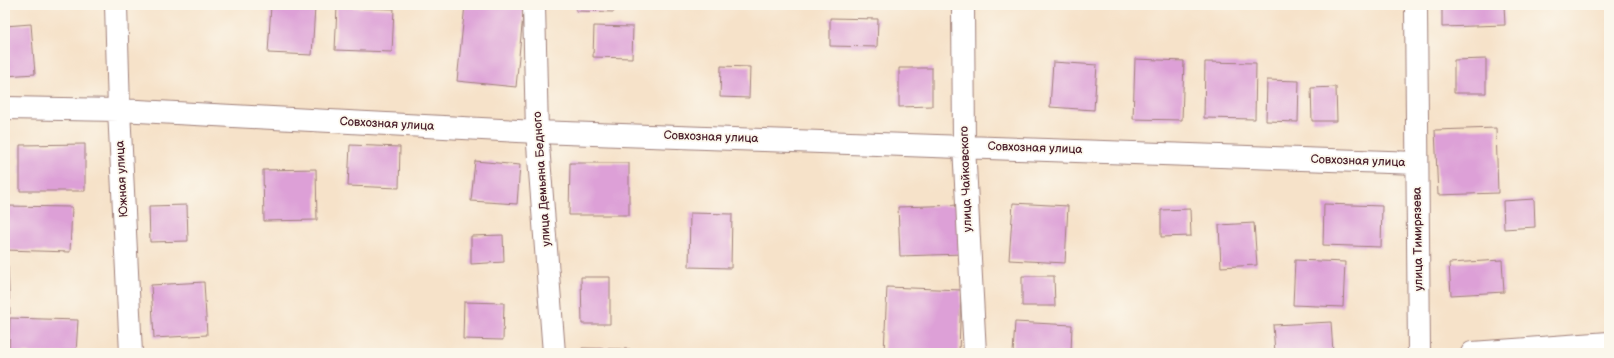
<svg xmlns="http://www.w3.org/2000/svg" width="1614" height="358" font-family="'Balsamiq Sans',sans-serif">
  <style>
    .building { fill: #dda0d7 }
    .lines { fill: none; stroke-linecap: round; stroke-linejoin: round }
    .street-casing { stroke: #a0807a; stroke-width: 24 }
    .street { stroke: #fff; stroke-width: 22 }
    .labels { text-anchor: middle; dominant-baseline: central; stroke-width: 3.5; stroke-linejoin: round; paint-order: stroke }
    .street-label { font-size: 12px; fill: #4a1f2b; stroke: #fbf7ec }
  </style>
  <rect width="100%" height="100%" fill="#fbf7ec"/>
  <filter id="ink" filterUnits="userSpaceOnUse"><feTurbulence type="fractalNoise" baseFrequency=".025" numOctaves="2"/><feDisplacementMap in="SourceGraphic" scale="8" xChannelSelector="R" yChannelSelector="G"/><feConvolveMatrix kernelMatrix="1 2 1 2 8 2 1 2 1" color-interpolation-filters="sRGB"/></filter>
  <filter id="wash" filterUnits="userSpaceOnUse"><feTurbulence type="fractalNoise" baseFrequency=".012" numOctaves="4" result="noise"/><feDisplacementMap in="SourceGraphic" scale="16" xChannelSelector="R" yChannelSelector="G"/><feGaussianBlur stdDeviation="0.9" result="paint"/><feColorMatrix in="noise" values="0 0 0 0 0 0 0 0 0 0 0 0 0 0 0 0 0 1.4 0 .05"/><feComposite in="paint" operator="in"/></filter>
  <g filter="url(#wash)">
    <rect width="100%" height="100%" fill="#f6e2c9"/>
    <g id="blocks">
      <!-- building -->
      <path class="building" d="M271,5L315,7L312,55L268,53Z
        M465,5H524L516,87L457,81Z
        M576,5H614V12L576,11Z
        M1442,5H1504L1505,25L1442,27Z
        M337,7L394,9L392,52L335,50Z
        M830,18L878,19L877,47L830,46Z
        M31,24L35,74L5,76V26Z
        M594,26L633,27L632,58L593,57Z
        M1135,59L1184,61L1182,120L1133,119Z
        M1486,59V93H1454V60Z
        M1053,62L1097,65L1094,110L1050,107Z
        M1205,62L1256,63L1255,119L1204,118Z
        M721,66L750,67L749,98L720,97Z
        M899,68H932V106L899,107Z
        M1267,80L1299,81L1298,122L1266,121Z
        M1336,87L1337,121H1312L1311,88Z
        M1496,128L1498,193L1438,195L1435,130Z
        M85,144V191H20V145Z
        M350,145L400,147L399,188L348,186Z
        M475,161L520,165L517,204L471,201Z
        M570,163H629V215H569Z
        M316,169L317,220L264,221L263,170Z
        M1534,199L1535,227L1504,229L1503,201Z
        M1013,203L1068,206L1065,263L1009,260Z
        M1324,204L1382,206L1381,247L1323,245Z
        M187,205L188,241L150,242L149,206Z
        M961,205L963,254L900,256L898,207Z
        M5,206L72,207L70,252L5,250Z
        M1190,209L1191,236L1161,237V210Z
        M690,213L732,214L731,268L689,267Z
        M1254,223L1257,265L1221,267L1219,225Z
        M503,235L504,262L471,264V236Z
        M1295,260L1345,262L1343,307L1293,305Z
        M1502,260L1504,292L1451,295L1449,263Z
        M5,267H8L10,314L5,315Z
        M1022,276H1054L1055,306H1022Z
        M581,277H610V324H582Z
        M204,282L207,335L154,338L151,285Z
        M887,287L961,290L959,353L884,352Z
        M464,302L504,303L503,340L463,339Z
        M10,318L78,320L76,353H9Z
        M1015,322L1072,325L1071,353H1013Z
        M1331,322L1333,352L1275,353L1273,325Z
        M582,348L630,349V353H582Z"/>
    </g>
  </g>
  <g filter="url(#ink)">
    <use href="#blocks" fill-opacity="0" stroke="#a0807a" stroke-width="1"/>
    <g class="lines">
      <defs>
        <path id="street" d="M116,5L119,110L131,353
          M534,5L537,132L554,353
          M963,5L964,146L975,353
          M1416,5L1419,353
          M5,108L119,110L537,132L1417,163
          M1472,353L1609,343"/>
      </defs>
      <!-- street casing -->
      <use href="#street" class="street-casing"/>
      <!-- street -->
      <use href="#street" class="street"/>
    </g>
  </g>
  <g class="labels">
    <!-- street labels -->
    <g class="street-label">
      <text transform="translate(387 124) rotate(3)">Совхозная улица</text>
      <text transform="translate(711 137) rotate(2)">Совхозная улица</text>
      <text transform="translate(1035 148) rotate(2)">Совхозная улица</text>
      <text transform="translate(1358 161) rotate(2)">Совхозная улица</text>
      <text transform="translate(122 179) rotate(-93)">Южная улица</text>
      <text transform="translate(542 179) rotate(-94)">улица Демьяна Бедного</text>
      <text transform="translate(966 179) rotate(-92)">улица Чайковского</text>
      <text transform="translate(1418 239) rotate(-91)">улица Тимирязева</text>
    </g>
  </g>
  <!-- margin -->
  <rect width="1614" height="358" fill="none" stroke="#fbf7ec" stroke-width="20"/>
</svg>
